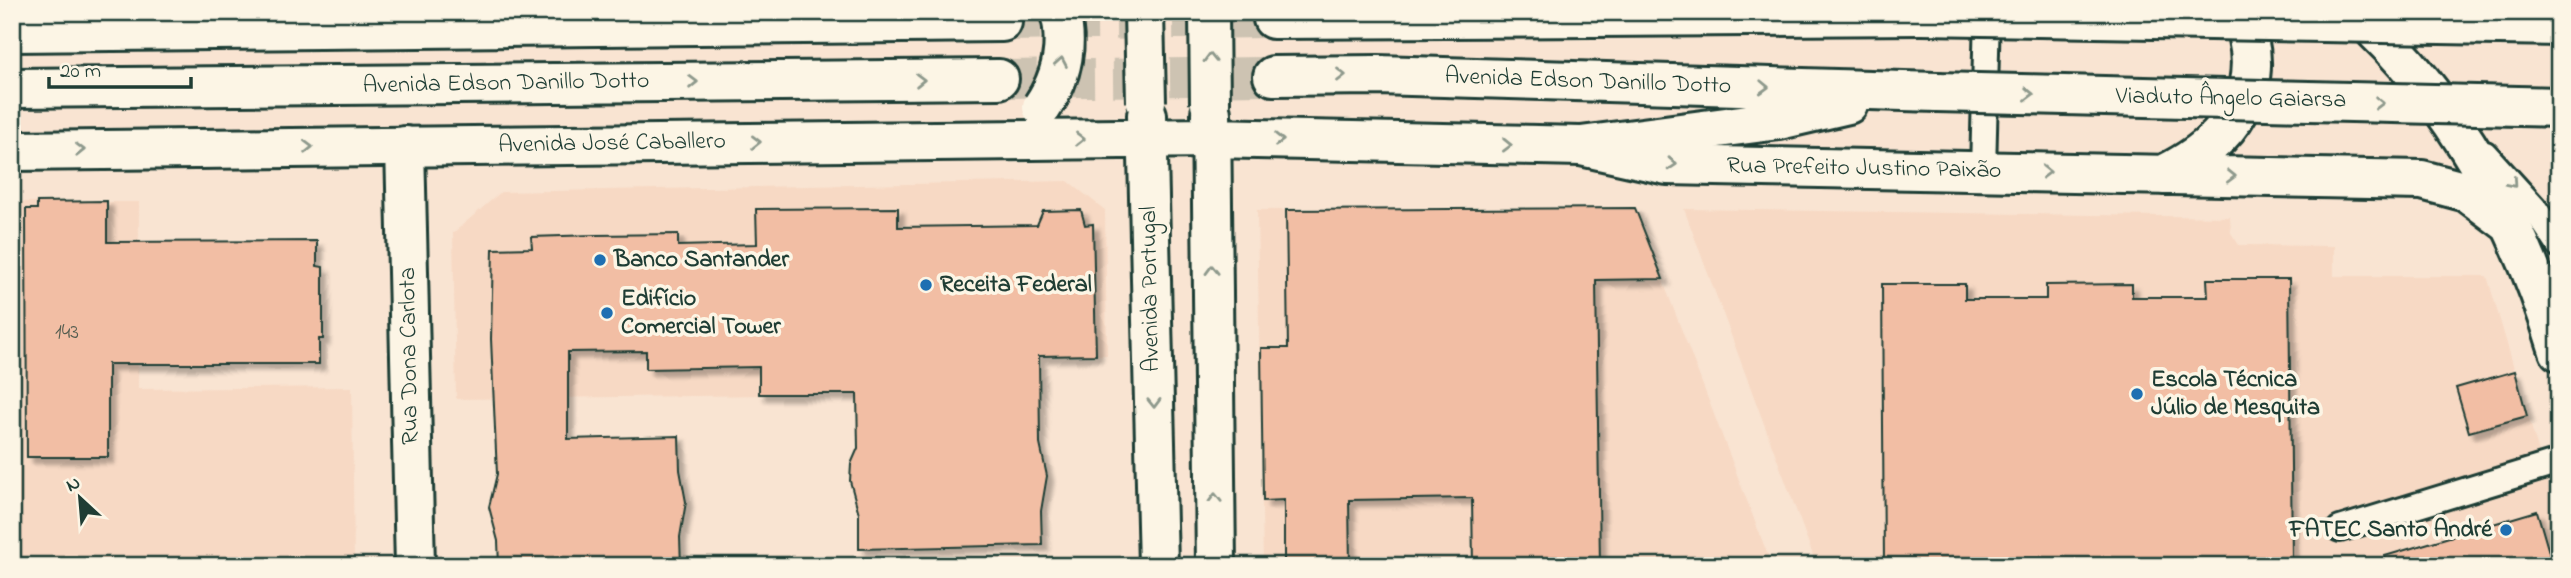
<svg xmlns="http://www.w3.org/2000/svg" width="2571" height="578" font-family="'Indie Flower',sans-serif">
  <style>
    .built { fill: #f7d9c4 }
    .building { fill: #f2bea4; stroke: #1f3d34; stroke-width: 2; filter: url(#shadow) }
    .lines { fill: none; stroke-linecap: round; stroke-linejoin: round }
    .trunk-tunnel { stroke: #cdc3b2; stroke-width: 38; stroke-dasharray: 38 19; stroke-linecap: butt }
    .service-casing { stroke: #1f3d34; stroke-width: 30 }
    .minor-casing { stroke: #1f3d34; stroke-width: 44 }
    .primary-casing { stroke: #1f3d34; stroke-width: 44 }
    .trunk-casing { stroke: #1f3d34; stroke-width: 44 }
    .service { stroke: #fcf5e5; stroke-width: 24 }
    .minor { stroke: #fcf5e5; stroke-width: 38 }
    .primary { stroke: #fcf5e5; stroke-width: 38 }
    .trunk { stroke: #fcf5e5; stroke-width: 38 }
    .primary-bridge-casing { stroke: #1f3d34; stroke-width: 44; stroke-linecap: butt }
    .trunk-bridge-casing { stroke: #1f3d34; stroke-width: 44; stroke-linecap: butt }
    .primary-bridge { stroke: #fcf5e5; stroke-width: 38 }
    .trunk-bridge { stroke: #fcf5e5; stroke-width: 38 }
    .oneway { stroke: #8e998c }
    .poi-dot { fill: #1f6fb2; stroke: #fcf5e5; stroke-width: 2.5 }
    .labels { text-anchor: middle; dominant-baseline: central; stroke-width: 7; stroke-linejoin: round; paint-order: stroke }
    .number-label { font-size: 21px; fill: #545d50 }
    .street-label { font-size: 24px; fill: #1f3d34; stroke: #fcf5e5 }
    .poi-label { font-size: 24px; font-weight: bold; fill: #1f3d34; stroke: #fcf5e5; text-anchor: start }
  </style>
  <defs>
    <filter id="shadow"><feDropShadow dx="6" dy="6" stdDeviation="2" flood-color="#0004"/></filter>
  </defs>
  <rect width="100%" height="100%" fill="#f9e4d2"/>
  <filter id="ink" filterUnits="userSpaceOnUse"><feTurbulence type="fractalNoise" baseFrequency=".0143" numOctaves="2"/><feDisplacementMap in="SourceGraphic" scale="14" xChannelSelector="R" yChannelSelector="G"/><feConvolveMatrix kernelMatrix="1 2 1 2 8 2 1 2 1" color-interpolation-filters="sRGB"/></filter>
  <g filter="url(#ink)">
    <!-- built -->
    <path class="built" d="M1068,181L1105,210L1107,355L846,359V394L456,399L453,233L501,192Z
      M12,202H139L138,389L352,387L354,566H12Z
      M1635,208L1772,566H1263L1257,210Z
      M1684,209L2230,217L2231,233L2239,245L2334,246V276H2487L2559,521V566H1817Z"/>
    <!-- building -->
    <path class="building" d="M107,201V242L317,241V266L323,267V339H319V364H108V457H27L26,209H37V202Z
      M898,208V227L1037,225L1043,211L1081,210L1085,225L1093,224L1096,355L1039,356L1040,444L1047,476L1041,511L1042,545L859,549V514L850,481L851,464L858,448L857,394H759V367L646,369V351L568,352V439L679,436L680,470L686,502L680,537L681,566H499L498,541L489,507L497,474L491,339L493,249L532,248L531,237L594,235L678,234V246L757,244L756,209Z
      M1635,208L1663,279L1596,280L1600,566H1473L1472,498L1349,500L1350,566H1284V500L1263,501L1261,348H1288L1286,210Z
      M2207,279H2289L2292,561L2141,562V566H2037V563L1884,565L1882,284H1965V299H2046V285L2132,284V297H2208Z
      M2515,371L2527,416L2469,432L2456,388Z
      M2537,511L2553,566H2386L2385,556Z"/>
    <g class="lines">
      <!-- trunk-tunnel -->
      <path class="trunk-tunnel" d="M1002,22L1273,19
        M999,79L1273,76"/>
      <defs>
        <path id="service" d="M2485,154L2535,209L2559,245
          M1983,171L1987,12
          M2340,529L2559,462"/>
        <path id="minor" d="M405,146L415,566"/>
        <path id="primary" d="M2355,12C2455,100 2521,224 2559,351
          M1211,113L1216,566
          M1147,115L1158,566
          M12,151L1211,138L1581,146L1667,165L2422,180L2467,192L2507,222
          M2163,175C2230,142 2273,88 2239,12"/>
        <path id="trunk" d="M2472,12L2499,25L2559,26
          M1273,19L1922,15
          M12,32L1002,22
          M1273,76L1378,75L1937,92
          M12,88L999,79
          M1581,146L1779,120L1848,104"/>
      </defs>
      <!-- service casing -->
      <use href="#service" class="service-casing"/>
      <!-- minor casing -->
      <use href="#minor" class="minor-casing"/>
      <!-- primary casing -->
      <use href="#primary" class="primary-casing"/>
      <!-- trunk casing -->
      <use href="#trunk" class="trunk-casing"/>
      <!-- service -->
      <use href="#service" class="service"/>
      <!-- minor -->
      <use href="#minor" class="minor"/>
      <!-- primary -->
      <use href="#primary" class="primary"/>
      <!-- trunk -->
      <use href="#trunk" class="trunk"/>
      <defs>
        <path id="primary-bridge" d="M1144,12L1146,102
          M1209,12L1210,104
          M1042,107C1061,79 1069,47 1060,12"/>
        <path id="trunk-bridge" d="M1922,15L2499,25
          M1937,92L2559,107"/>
      </defs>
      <!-- primary-bridge casing -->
      <use href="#primary-bridge" class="primary-bridge-casing"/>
      <!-- trunk-bridge casing -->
      <use href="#trunk-bridge" class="trunk-bridge-casing"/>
      <!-- primary-bridge -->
      <use href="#primary-bridge" class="primary-bridge"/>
      <!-- trunk-bridge -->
      <use href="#trunk-bridge" class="trunk-bridge"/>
    </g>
    <!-- one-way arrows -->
    <defs><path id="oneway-chevron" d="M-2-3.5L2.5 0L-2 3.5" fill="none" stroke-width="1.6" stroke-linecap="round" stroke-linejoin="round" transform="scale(1.75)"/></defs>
    <g class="oneway">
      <use href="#oneway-chevron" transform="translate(1210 58) rotate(-91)"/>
      <use href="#oneway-chevron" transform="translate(1061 62) rotate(-80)"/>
      <use href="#oneway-chevron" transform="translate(1341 75)"/>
      <use href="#oneway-chevron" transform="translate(920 80) rotate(-1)"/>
      <use href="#oneway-chevron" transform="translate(693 82) rotate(-1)"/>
      <use href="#oneway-chevron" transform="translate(1764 87) rotate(2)"/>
      <use href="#oneway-chevron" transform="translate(2029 94) rotate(1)"/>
      <use href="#oneway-chevron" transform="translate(2379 103) rotate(1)"/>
      <use href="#oneway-chevron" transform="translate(1080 139)"/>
      <use href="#oneway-chevron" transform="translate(1279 140) rotate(1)"/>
      <use href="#oneway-chevron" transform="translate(756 142) rotate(-1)"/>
      <use href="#oneway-chevron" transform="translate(1507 145) rotate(1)"/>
      <use href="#oneway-chevron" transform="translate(308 147) rotate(-1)"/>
      <use href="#oneway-chevron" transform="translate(80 150) rotate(-1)"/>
      <use href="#oneway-chevron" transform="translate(1672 164) rotate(4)"/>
      <use href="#oneway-chevron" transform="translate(2046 172) rotate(1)"/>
      <use href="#oneway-chevron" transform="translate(2231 176) rotate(1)"/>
      <use href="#oneway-chevron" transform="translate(2512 183) rotate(49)"/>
      <use href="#oneway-chevron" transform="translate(1212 270) rotate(-91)"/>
      <use href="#oneway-chevron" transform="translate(1154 403) rotate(89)"/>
      <use href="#oneway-chevron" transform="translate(1215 498) rotate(-91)"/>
    </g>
  </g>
  <!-- markers -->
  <g class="poi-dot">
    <circle cx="600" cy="260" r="7"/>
    <circle cx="926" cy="285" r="7"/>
    <circle cx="607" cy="313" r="7"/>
    <circle cx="2137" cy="394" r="7"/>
    <circle cx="2506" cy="530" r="7"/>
  </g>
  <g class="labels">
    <!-- number labels -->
    <g class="number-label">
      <text x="67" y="333">143</text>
    </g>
    <!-- street labels -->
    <g class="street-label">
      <text transform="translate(1588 82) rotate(2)">Avenida Edson Danillo Dotto</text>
      <text transform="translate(506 84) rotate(-1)">Avenida Edson Danillo Dotto</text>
      <text transform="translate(2231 99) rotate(1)">Viaduto Ângelo Gaiarsa</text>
      <text transform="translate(612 144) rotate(-1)">Avenida José Caballero</text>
      <text transform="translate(1864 169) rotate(1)">Rua Prefeito Justino Paixão</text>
      <text transform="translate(1151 289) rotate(-91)">Avenida Portugal</text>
      <text transform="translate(410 356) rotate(-91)">Rua Dona Carlota</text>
    </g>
    <!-- poi labels -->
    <g class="poi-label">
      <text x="614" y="260">Banco Santander</text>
      <text x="940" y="285">Receita Federal</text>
      <text x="621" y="299">Edifício<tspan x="621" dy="28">Comercial Tower</tspan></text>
      <text x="2151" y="380">Escola Técnica<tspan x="2151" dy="28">Júlio de Mesquita</tspan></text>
      <text x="2492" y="530" text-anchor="end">FATEC Santo André</text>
    </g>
  </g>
  <!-- margin -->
  <rect width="2571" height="578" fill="none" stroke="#fcf5e5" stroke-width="42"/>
  <rect x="21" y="21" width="2529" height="536" fill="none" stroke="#1f3d34" stroke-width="2.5" filter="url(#ink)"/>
  <!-- north arrow -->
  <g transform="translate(80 498) rotate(334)" stroke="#fcf5e5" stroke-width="5" paint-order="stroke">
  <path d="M0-5L12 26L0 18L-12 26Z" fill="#1f3d34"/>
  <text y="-10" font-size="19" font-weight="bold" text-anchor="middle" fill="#1f3d34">N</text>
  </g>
  <!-- scale -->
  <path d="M49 77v10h142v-10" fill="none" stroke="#1f3d34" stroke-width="3.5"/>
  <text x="60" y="77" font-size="21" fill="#1f3d34" stroke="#fcf5e5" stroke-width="5" paint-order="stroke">20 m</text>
</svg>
